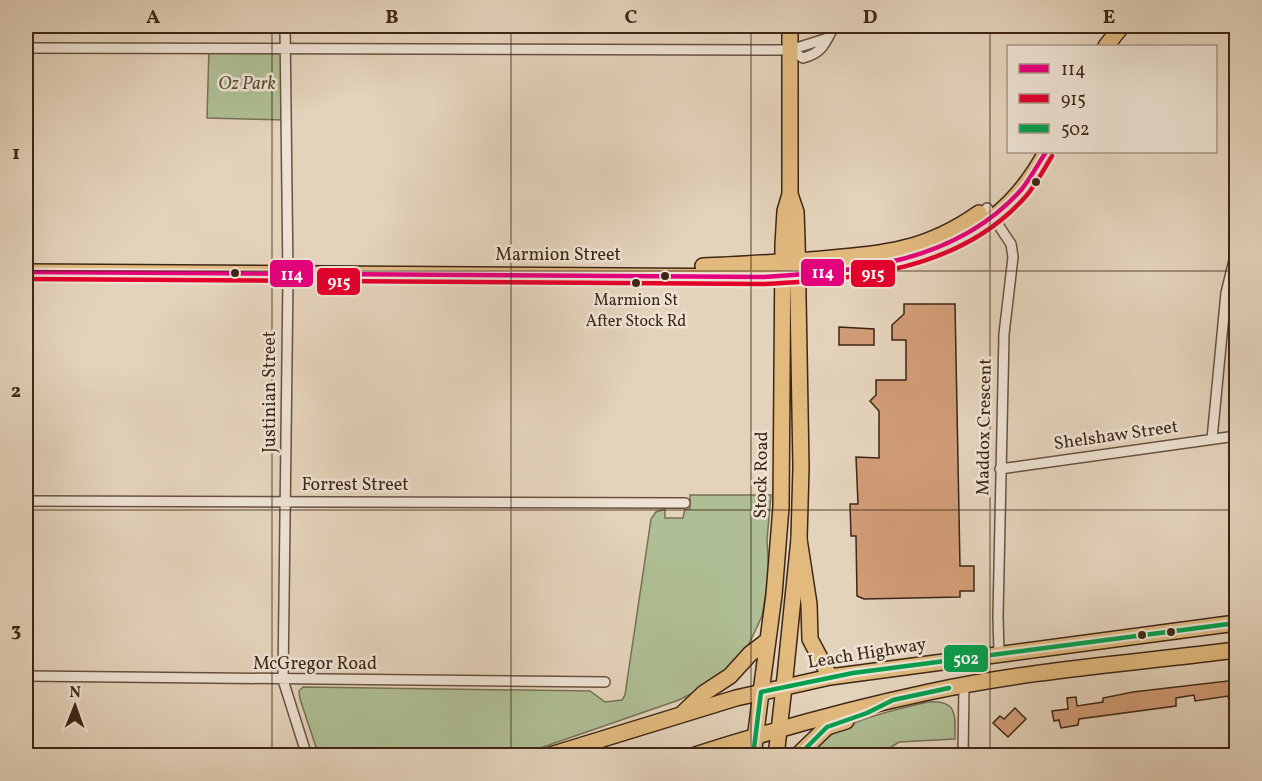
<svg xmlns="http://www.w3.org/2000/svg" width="1262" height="781" font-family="Vollkorn,serif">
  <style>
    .green { fill: #afbe94; stroke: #767255; stroke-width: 1.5 }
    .building { fill: #d19c77; stroke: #3e2616; stroke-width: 1.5 }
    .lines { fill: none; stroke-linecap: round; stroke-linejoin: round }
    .minor-casing { stroke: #68513f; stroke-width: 12 }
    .primary-casing { stroke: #3e2616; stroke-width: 18 }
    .trunk-casing { stroke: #3e2616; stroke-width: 18 }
    .minor { stroke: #ede2d3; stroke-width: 9 }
    .primary { stroke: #e2ba7e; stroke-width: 15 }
    .trunk { stroke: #e2ba7e; stroke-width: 15 }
    .bus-1-casing { stroke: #ede2d3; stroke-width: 9 }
    .bus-2-casing { stroke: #ede2d3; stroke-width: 9 }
    .bus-3-casing { stroke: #ede2d3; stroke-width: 9 }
    .bus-1 { stroke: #e5007d; stroke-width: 4.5 }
    .bus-2 { stroke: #e4002b; stroke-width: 4.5 }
    .bus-3 { stroke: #03a04e; stroke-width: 4.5 }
    .grid { fill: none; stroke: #3e2616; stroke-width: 1.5; stroke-opacity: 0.55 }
    .bus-dot { fill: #3e2616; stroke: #ede2d3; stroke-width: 2 }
    .labels { text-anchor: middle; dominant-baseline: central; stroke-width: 5; stroke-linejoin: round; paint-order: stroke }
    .bus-label { font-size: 16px; fill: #3e2616; stroke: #ede2d3 }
    .park-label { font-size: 18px; font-style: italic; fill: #5a4c36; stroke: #ede2d3 }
    .street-label { font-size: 18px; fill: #3e2616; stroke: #ede2d3 }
    .line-badge { stroke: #ede2d3; stroke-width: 2 }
    .badge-label { font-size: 16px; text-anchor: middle; font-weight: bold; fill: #fff }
    .neatline { fill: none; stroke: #3e2616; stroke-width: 2 }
    .grid-label { font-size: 20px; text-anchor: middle; font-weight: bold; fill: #3e2616 }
  </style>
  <rect width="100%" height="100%" fill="#e4d3bb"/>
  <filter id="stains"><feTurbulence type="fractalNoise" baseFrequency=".00333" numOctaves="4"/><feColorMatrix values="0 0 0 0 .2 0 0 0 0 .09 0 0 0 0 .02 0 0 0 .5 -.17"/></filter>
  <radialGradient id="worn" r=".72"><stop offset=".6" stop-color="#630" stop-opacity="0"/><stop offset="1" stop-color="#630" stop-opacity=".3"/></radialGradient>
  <!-- green -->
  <path class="green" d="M209,48L284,49L288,120L207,118Z
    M690,495H771L767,540L769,574L762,616L749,644L734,666L718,680L679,700L520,755L319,756L300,699L299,691L303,687L590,691L605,702L622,700L625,695L651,519L656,512L665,509V518H683L685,509H690Z
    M928,702C959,699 955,718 955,739L899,742L879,755L804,756C837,722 884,712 928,702Z"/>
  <!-- building -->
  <path class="building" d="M904,304H955L960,566H974V591H960V597L864,599L857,596L856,536H851L850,504H858L856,457L879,458V411L870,401L876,395V380H906V340H892V325L904,314Z
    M839,327L874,329V345H839Z
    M1236,680V714H1231L1228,696L1195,701L1194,695L1176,698V706L1079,719L1078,725L1061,728L1059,720L1054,721L1052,711L1068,709L1067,698L1076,697L1077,706L1103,702V698L1133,692Z
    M1015,708L1026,719L1008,737L993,723L1000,716L1004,719Z"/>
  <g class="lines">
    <defs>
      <path id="minor" d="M285,26L288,278L283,680L307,756
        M26,48L790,50L828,38
        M790,50L803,58C823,53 825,43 834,26
        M987,208L1011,244L1013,257L1004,334L998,616L999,654
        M1212,439L1226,293L1236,252
        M1000,469L1236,436
        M26,501L685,503
        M26,676L605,682
        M963,756L964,685"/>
      <path id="primary" d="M1106,46L1122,26
        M703,266C739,265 774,262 809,260C876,254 921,254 979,213
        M26,272L764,277C875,270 988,263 1046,152
        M784,687L799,539L801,467L797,240L796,212L790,194V26
        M761,692L774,595L781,507L783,245L785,211L790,194
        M683,713L704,693L730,676L750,654L767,641"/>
      <path id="trunk" d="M799,539L809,604L810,639L830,677
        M547,756L736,698L830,677L1236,623
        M692,756C770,731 849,709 929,692C1030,670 1135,663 1236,650
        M753,756L761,692
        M776,756L784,687
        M797,756L827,727L846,721"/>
    </defs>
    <!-- minor casing -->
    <use href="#minor" class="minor-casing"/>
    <!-- primary casing -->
    <use href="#primary" class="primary-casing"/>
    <!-- trunk casing -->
    <use href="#trunk" class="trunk-casing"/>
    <!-- minor -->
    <use href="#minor" class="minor"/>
    <!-- primary -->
    <use href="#primary" class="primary"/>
    <!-- trunk -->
    <use href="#trunk" class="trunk"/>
    <defs>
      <path id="bus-1" d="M26,272L764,277C856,271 955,264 1021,190C1030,179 1038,164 1046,152"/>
      <path id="bus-2" d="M26,279L764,284C858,279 961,271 1027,195C1037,183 1044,169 1052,156"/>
      <path id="bus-3" d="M753,756L761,692L853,673L1236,623
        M798,756L827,727L867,713L893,700L949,688"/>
    </defs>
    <!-- bus-1 casing -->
    <use href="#bus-1" class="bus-1-casing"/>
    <!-- bus-2 casing -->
    <use href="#bus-2" class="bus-2-casing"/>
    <!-- bus-3 casing -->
    <use href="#bus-3" class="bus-3-casing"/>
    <!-- bus-1 -->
    <use href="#bus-1" class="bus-1"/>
    <!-- bus-2 -->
    <use href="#bus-2" class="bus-2"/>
    <!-- bus-3 -->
    <use href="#bus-3" class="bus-3"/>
  </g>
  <!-- grid -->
  <path class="grid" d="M272,26V756M511,26V756M751,26V756M990,26V756M26,271H1236M26,510H1236"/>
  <!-- markers -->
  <g class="bus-dot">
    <circle cx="1036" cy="182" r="5"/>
    <circle cx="235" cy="273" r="5"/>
    <circle cx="665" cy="276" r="5"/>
    <circle cx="636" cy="283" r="5"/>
    <circle cx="1171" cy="632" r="5"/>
    <circle cx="1142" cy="635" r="5"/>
  </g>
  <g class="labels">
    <!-- bus labels -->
    <g class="bus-label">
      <text x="636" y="301">Marmion St<tspan x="636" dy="21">After Stock Rd</tspan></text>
    </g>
    <!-- park labels -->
    <g class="park-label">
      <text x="247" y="84">Oz Park</text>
    </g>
    <!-- street labels -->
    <g class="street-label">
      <text x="558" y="255">Marmion Street</text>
      <text transform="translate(270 392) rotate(-90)">Justinian Street</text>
      <text transform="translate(985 427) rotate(-89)">Maddox Crescent</text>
      <text transform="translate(1116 436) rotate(-8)">Shelshaw Street</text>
      <text transform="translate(762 475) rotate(-89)">Stock Road</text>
      <text x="355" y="485">Forrest Street</text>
      <text transform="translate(867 654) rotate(-9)">Leach Highway</text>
      <text x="315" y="664">McGregor Road</text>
    </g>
  </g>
  <g class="line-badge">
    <rect x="800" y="258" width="45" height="29" rx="6" fill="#e5007d"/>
    <rect x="850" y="259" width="46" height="29" rx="6" fill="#e4002b"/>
    <rect x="269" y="259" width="45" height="29" rx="6" fill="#e5007d"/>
    <rect x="316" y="267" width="45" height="29" rx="6" fill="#e4002b"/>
    <rect x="943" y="644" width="46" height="29" rx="6" fill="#03a04e"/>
  </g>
  <g class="badge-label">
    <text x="823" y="278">114</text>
    <text x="873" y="279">915</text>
    <text x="292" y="280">114</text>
    <text x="339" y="287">915</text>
    <text x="966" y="664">502</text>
  </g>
  <!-- margin -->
  <rect width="1262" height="781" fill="none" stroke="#e4d3bb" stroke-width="66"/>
  <!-- legend -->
  <rect x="1007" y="45" width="210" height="108" fill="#ede2d3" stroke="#a79787" stroke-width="1.5"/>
  <rect x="1019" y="64" width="30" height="9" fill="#e5007d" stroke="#a79787" stroke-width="1.5"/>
  <text x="1061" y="75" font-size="18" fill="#3e2616">114</text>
  <rect x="1019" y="94" width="30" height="9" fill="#e4002b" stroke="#a79787" stroke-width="1.5"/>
  <text x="1061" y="105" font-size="18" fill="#3e2616">915</text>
  <rect x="1019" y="124" width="30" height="9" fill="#03a04e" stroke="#a79787" stroke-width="1.5"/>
  <text x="1061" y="135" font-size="18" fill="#3e2616">502</text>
  <!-- north arrow -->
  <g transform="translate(75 706) rotate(1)" stroke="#ede2d3" stroke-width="4.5" paint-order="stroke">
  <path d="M0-4.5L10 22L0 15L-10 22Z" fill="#3e2616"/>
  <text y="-9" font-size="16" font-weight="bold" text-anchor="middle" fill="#3e2616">N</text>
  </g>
  <rect x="33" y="33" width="1196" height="715" class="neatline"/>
  <g class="grid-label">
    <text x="153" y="23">A</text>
    <text x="392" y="23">B</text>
    <text x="631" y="23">C</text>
    <text x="870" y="23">D</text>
    <text x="1109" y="23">E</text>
    <text x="16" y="159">1</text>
    <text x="16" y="397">2</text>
    <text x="16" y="636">3</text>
  </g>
  <rect width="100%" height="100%" filter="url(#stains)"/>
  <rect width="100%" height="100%" fill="url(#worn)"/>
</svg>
